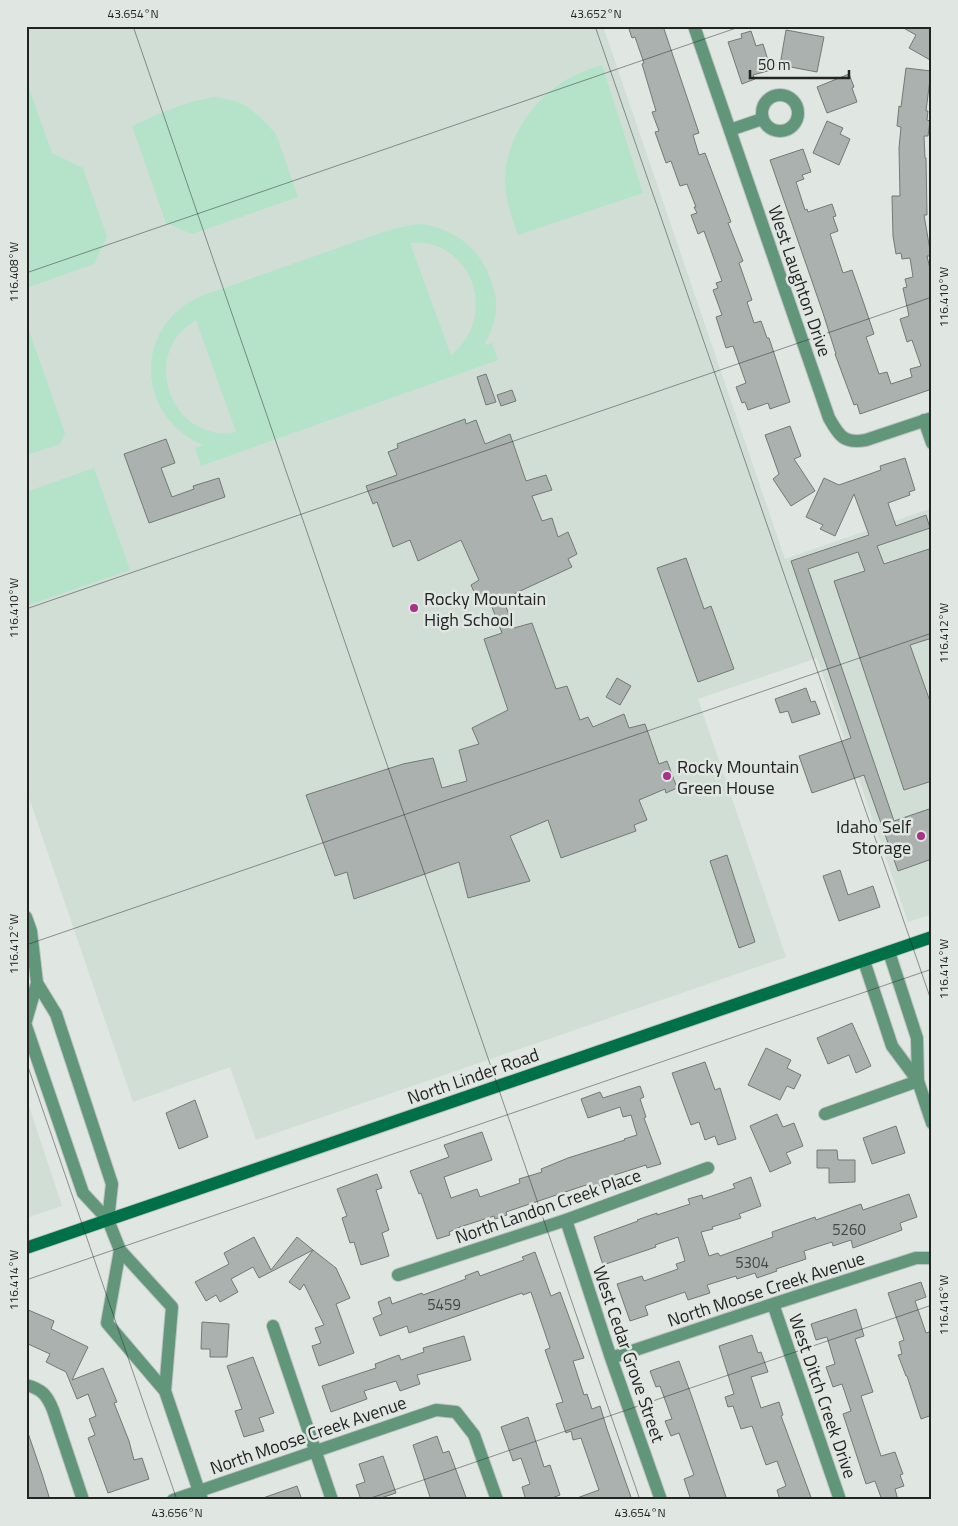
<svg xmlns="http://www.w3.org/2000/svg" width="958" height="1526" font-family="'Titillium Web',sans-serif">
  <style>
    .built { fill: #d0ded6 }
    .green { fill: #b4e3c9; fill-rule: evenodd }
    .building { fill: #abb1ae; stroke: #737975 }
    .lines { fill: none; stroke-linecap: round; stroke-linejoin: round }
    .minor-casing { stroke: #bec3c0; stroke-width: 14 }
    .tertiary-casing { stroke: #bec3c0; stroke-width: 14 }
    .secondary-casing { stroke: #bec3c0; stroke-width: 14 }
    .minor { stroke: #61967b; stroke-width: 12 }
    .tertiary { stroke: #61967b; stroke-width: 12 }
    .secondary { stroke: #007049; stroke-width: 12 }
    .ticks { fill: none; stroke: #222423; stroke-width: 1; stroke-opacity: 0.45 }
    .poi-dot { fill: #a93188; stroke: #e0e6e2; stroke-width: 2 }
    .labels { text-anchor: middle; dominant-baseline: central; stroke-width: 5; stroke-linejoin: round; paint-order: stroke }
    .number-label { font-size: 15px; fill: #444746 }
    .street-label { font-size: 18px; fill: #222423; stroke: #e0e6e2 }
    .poi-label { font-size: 18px; fill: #222423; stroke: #e0e6e2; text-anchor: start }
    .neatline { fill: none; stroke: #222423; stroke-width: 2 }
    .ticks-label { font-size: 12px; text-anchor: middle; fill: #222423 }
  </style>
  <rect width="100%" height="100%" fill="#e0e6e2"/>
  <!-- built -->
  <path class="built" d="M26,26H603L785,559L932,508V914L908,922L817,658L698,699L786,957L256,1140L230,1067L133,1102L26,789Z
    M26,1097L62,1206L26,1218Z"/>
  <!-- green -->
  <path class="green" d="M602,65L643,193L518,235C512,218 506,202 505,183C504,146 527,107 557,86C570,76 586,70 602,65Z
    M26,80L52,153L83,168L107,237L94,264L26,288Z
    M215,97L235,101L248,107L262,119L276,134L298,197L192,234L166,223L132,126C159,114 185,101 215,97Z
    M424,224C456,231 479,247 490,278C494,288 497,298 496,308C496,321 490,334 484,345L492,343L498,360L201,466L195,448L203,445C135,416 133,326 201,296L389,230L411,225ZM410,243C424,241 438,245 450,253C485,279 484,329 451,355ZM196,320L236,432C230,433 223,434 217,433C172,426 151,370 178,335C183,329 190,324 196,320Z
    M26,322L65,433L60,444L26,455Z
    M94,468L130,570L26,606V492Z"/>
  <!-- building -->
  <path class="building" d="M628,26H663L699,133L693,135L699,155L705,153L731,222L728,223L743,261L739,263L752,300L747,302L754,323L761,321L767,338H769L790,402L770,409L768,403L748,410L745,402L742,403L736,387L746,383L733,346L726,348L716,317L722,315L713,290L718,288L716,283L722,281L704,231L698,234L691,215L697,213L694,207H696L687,184L680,186L671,161L666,163L655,132L659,131L652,112L656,111L642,64L644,63L635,37L632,38Z
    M900,26H932V61L909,48L916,35Z
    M786,30L824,37L817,72L780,65Z
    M751,31L756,46L763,44L771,70L753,75L755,79L742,84L728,42L742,38L741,34Z
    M906,68L931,71L926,111H928L927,120L930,121L928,136H924L925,158H926L927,215H924L931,256H927L932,277V392H930L929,390L860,414L857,404L854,405L835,354H836L823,313L770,160L803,149L811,172L802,175L804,179L796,182L805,210L807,209L808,212L832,204L836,216L833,217L838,231L830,234L843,273L852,270L864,304L874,334L866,337L879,374L887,372L891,384L912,377L910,369L921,366L912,340L907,342L900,319L909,316L903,288L907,287L905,279L913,277L910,258L902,259L901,253L896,254L893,236L892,196H900L899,148L901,127L897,126L899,106L901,107Z
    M849,74L854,87L852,88L857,102L827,113L817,87Z
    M827,121L843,128L840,134L850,139L839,165L813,153Z
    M486,374L496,402L486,405L477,377Z
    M512,390L516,401L501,406L497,395Z
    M465,419L466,424L476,420L485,444L510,434L526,481L546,475L552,490L532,496L542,521L552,518L558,537L568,532L577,554L568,559L572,567L503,599L514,628L532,623L556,689L567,686L580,720L588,717L593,727L624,714L629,728L645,724L659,764L667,761L677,788L666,793L665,789L639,800L647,820L634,825L636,831L561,858L548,820L510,836L530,881L468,898L459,862L354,899L347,872L335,876L306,795L403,764L433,758L442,788L467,781L459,750L479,744L472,728L508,710L484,639L502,633L490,602L480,605L471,585L479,580L461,540L418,561L410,540L393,547L377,502L373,504L366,486L397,475L388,452L398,448L397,444Z
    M790,426L801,456L794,459L815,491L791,506L773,479L779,474L765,435Z
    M166,439L175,463L161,468L172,497L194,489L193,486L219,478L225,497L149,523L124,454Z
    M905,458L915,490L909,492L910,495L888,503L896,526L926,515L930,528L877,546L884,564L932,548V638L910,645L932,707V781L904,790L834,581L865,571L858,552L808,569L894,821L932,808V859L898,871L864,775L812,793L799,756L851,738L791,561L869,535L854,494L835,536L820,529L823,525L806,517L824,478L839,485L881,470L880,466Z
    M686,558L704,609L711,606L734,669L698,682L657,568Z
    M617,678L631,686L620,705L606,697Z
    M806,688L811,702L815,701L820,714L792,723L788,711L780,713L775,699Z
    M727,855L755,942L739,948L710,861Z
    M840,870L848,895L873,886L880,907L839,921L823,876Z
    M852,1023L871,1066L856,1073L849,1055L828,1064L817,1038Z
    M766,1048L791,1060L787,1068L801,1075L794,1089L787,1086L780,1100L748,1085Z
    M705,1062L715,1090L720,1088L736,1139L718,1145L715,1136L705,1140L699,1122L691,1125L672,1073Z
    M640,1086L644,1097L640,1099L646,1117L644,1118L661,1164L647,1168L646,1165L602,1179L604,1184L591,1189L589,1184L506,1212L507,1215L495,1219L494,1216L460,1227L449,1232L450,1235L437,1239L421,1193L419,1194L410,1171L449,1157L444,1145L482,1132L492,1160L444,1177L451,1198L477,1189L480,1197L520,1183L519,1179L542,1172L541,1169L568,1158L625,1140L624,1139L637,1135L631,1115L623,1117L620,1107L588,1118L581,1099L600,1092L603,1098Z
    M195,1100L208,1137L179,1149L166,1113Z
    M777,1114L783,1127L794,1123L803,1146L786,1153L791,1163L770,1172L750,1126Z
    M896,1126L905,1153L872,1164L863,1138Z
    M817,1150H837L838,1160H855V1182L829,1183V1168H817Z
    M377,1174L382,1188L376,1190L389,1230L382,1233L389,1256L361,1265L354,1242L350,1243L342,1218L347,1216L337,1189Z
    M751,1177L761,1206L739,1214L741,1218L712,1227L713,1229L701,1232L709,1256L718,1253L720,1256L773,1237L772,1232L815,1217L816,1220L861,1204L863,1210L909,1194L917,1217L900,1223L902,1230L853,1248L851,1240L833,1246L832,1242L804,1251L806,1259L776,1269L777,1271L757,1278L755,1273L737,1279L736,1276L707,1285L710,1293L688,1300L685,1292L645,1306L648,1315L630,1321L617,1284L642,1276L644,1281L678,1269L676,1264L685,1261L678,1237L655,1245L656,1247L603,1265L594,1237L638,1221L637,1220L657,1213V1215L690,1204L688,1199L702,1195L703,1199L735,1188L733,1184Z
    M254,1237L271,1270L297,1237L313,1250L259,1278L253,1267L231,1279L238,1292L220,1302L216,1295L206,1301L195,1282L229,1264L224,1253Z
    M313,1250L336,1268L350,1298L336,1304L354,1353L319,1366L312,1346L321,1343L315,1328L324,1325L304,1284L300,1290L289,1282Z
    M535,1252L551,1296L560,1292L584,1358L573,1361L584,1395L587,1394L592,1409L600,1406L607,1429L632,1500H578L577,1498L599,1490L581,1438L573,1440L571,1431L566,1433L556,1404L563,1402L545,1350L550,1348L531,1292L523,1295L522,1293L409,1333L407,1326L380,1336L373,1318L382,1314L378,1302L390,1297L392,1304L422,1293L423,1295L466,1279L465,1276L478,1271L480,1276L524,1260L522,1257Z
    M921,1282L926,1297L915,1301L926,1333L932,1331V1415L921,1419L907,1376H906L898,1355L902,1354L899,1342L904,1340L888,1293Z
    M26,1309L54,1321L51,1329L88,1347L72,1380L103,1368L117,1402L114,1403L129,1441L134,1460L142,1458L149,1479L108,1493L88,1438L95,1435L89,1419L96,1416L88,1394L77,1399L66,1372L46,1362L50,1354L26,1343Z
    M856,1309L864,1336L855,1339L873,1392L861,1396L881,1456L895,1452L903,1474L900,1475L904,1486L895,1489L898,1500H882L875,1481L866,1484L843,1414L851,1411L842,1384L833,1387L826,1367L835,1364L827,1337L816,1340L811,1324Z
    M202,1322L229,1324L227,1357H210V1349H201Z
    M752,1335L758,1353L761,1352L768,1372L751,1377L761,1408L779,1402L783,1415L781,1416L812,1500H780L777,1490L786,1486L777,1461L766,1465L752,1426L741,1429L733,1406L728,1407L725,1397L734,1394L719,1346Z
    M464,1336L471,1360L417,1375L420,1384L400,1391L396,1381L364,1391L367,1399L331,1412L322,1386L376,1368L375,1364L399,1355L401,1360L424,1352L423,1348Z
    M253,1357L274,1413L259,1418L264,1431L244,1437L235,1411L242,1409L227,1366Z
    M679,1361L693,1400L727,1500H691L684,1479L694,1475L679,1433L671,1436L665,1421L672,1419L660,1386L656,1387L650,1371Z
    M528,1417L544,1467L550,1465L560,1495L547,1500H526L522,1487L530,1484L521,1458L513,1461L501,1427Z
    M28,1433L42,1474L50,1500H26V1434Z
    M437,1436L443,1453L449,1451L467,1500H431L413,1445Z
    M383,1456L396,1493L375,1500H361L356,1485L365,1482L359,1464Z
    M297,1486L302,1500H263V1498Z"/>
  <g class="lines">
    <defs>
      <path id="minor" d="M694,26L829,418C839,436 844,444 866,440L932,418
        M762 113a18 18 0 1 1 36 0a18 18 0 1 1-36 0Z
        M730,130L762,119
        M924,420L932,443
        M889,952L917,1038L918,1081
        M864,961L892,1046L918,1081L932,1123
        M825,1114L918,1081
        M566,1220L611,1358L661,1500
        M398,1275L566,1220L708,1168
        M773,1304L840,1500
        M273,1326L332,1500
        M611,1358L773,1304L916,1258H932
        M26,1385C42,1389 47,1395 53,1410L83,1500
        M173,1500L436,1410L456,1412L474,1435L497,1500"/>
      <path id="tertiary" d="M26,917L31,931L37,983L26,1021
        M37,983L56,1014L112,1184L108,1220
        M26,1026L83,1193L108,1220L120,1250L172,1307L165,1391
        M120,1250L107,1323L165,1391L202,1500"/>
      <path id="secondary" d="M26,1248L932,937"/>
    </defs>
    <!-- minor casing -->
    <use href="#minor" class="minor-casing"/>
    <!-- tertiary casing -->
    <use href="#tertiary" class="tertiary-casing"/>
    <!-- secondary casing -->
    <use href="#secondary" class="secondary-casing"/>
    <!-- minor -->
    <use href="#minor" class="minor"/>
    <!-- tertiary -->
    <use href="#tertiary" class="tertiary"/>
    <!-- secondary -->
    <use href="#secondary" class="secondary"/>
  </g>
  <!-- ticks -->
  <path class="ticks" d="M133,26L640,1500M595,26L932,1003M26,273L742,26M26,609L932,297M26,945L932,633M26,1061L177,1500M26,1280L932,969M365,1500L932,1305"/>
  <!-- markers -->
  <g class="poi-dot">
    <circle cx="414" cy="608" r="5"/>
    <circle cx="667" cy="776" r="5"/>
    <circle cx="921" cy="836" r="5"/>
  </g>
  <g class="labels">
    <!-- number labels -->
    <g class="number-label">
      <text x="849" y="1229">5260</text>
      <text x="752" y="1262">5304</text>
      <text x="444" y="1304">5459</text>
    </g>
    <!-- street labels -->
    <g class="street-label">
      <text transform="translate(800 281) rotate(71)">West Laughton Drive</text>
      <text transform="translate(473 1076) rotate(-19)">North Linder Road</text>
      <text transform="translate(548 1206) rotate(-19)">North Landon Creek Place</text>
      <text transform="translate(766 1289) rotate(-18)">North Moose Creek Avenue</text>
      <text transform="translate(629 1354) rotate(71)">West Cedar Grove Street</text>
      <text transform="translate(823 1396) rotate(71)">West Ditch Creek Drive</text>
      <text transform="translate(308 1435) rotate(-19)">North Moose Creek Avenue</text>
    </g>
    <!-- poi labels -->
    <g class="poi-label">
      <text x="424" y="598">Rocky Mountain<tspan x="424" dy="21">High School</tspan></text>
      <text x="677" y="766">Rocky Mountain<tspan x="677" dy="21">Green House</tspan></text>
      <text x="911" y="826" text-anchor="end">Idaho Self<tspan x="911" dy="21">Storage</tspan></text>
    </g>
  </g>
  <!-- border -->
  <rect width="958" height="1526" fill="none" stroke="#e0e6e2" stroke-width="55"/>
  <!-- scale -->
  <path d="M750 70v8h99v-8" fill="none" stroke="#222423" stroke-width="2.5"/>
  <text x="758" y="70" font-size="15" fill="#222423" stroke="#e0e6e2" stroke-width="4" paint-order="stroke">50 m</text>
  <rect x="28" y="28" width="902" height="1470" class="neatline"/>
  <g class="ticks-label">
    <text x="133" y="18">43.654°N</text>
    <text x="596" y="18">43.652°N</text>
    <text transform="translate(14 272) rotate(-90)" y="4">116.408°W</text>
    <text transform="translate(944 297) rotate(-90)" y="4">116.410°W</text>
    <text transform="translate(14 608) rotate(-90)" y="4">116.410°W</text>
    <text transform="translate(944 633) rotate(-90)" y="4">116.412°W</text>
    <text transform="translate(14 944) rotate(-90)" y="4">116.412°W</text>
    <text transform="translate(944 969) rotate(-90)" y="4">116.414°W</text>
    <text transform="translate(14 1280) rotate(-90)" y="4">116.414°W</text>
    <text transform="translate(944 1305) rotate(-90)" y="4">116.416°W</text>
    <text x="177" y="1517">43.656°N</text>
    <text x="640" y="1517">43.654°N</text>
  </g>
</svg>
